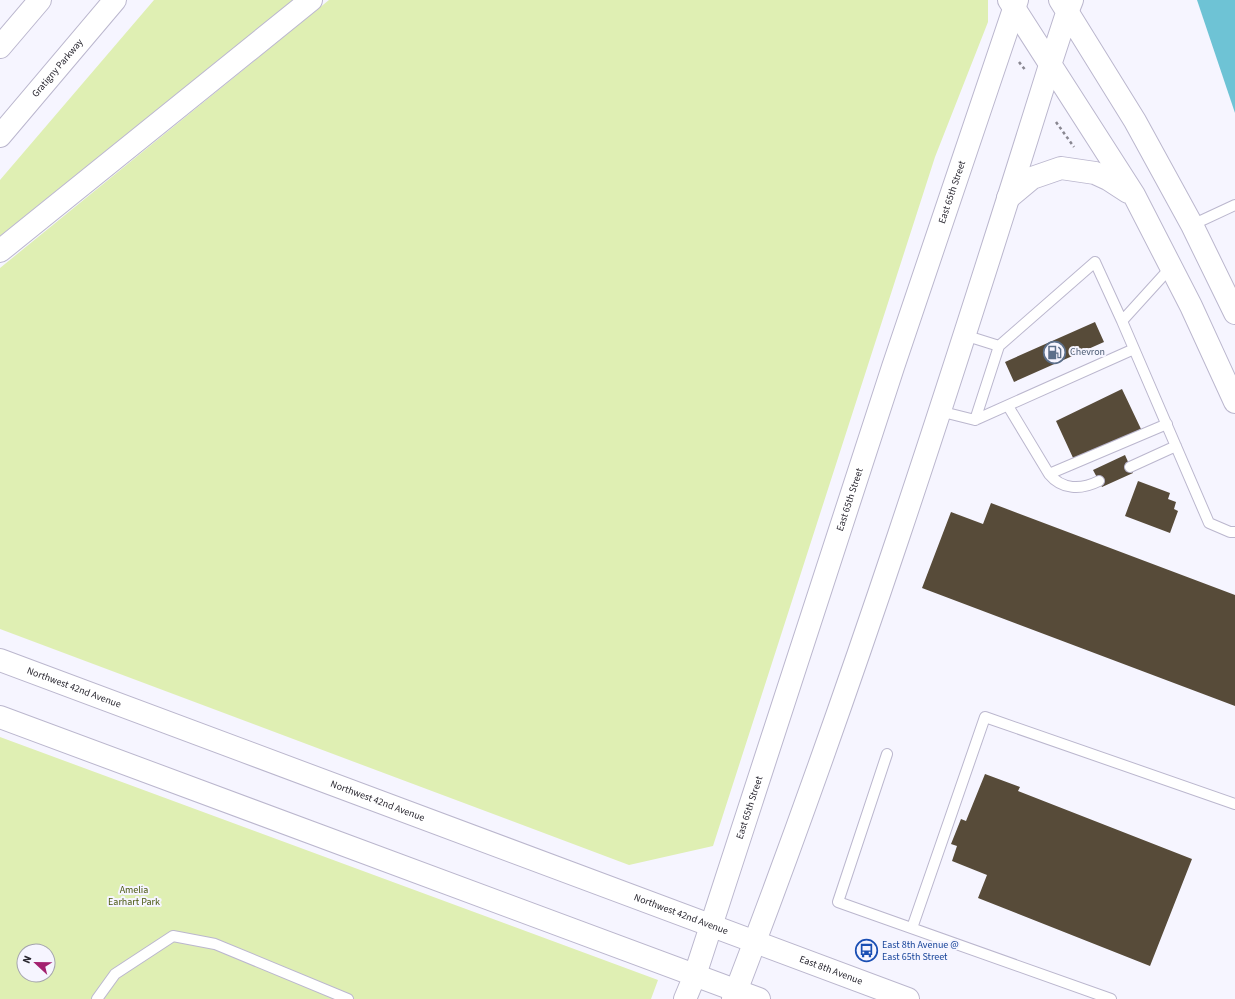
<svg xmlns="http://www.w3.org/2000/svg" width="1235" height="999" font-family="'Source Sans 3',sans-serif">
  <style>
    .green { fill: #dfefb3; fill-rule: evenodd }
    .water { fill: #6ec3d5 }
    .building { fill: #574b39 }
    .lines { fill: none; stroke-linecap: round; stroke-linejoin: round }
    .lane-casing { stroke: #bbb7ce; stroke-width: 12 }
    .secondary-casing { stroke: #bbb7ce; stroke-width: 24 }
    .primary-casing { stroke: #bbb7ce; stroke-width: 24 }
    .highway-casing { stroke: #bbb7ce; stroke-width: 24 }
    .path { stroke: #898791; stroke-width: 2.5; stroke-dasharray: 3 3; stroke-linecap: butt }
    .lane { stroke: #fff; stroke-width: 10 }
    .secondary { stroke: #fff; stroke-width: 22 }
    .primary { stroke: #fff; stroke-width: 22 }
    .highway { stroke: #fff; stroke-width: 22 }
    .labels { text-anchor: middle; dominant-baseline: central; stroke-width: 4; stroke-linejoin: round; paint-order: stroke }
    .street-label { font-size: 10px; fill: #2a2831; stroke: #f6f5ff }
    .service-label { font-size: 10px; fill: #4e5e75; stroke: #f6f5ff; text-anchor: start }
    .park-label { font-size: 10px; fill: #4a5811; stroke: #f6f5ff }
    .transit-label { font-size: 10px; fill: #164399; stroke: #f6f5ff; text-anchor: start }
  </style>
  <rect width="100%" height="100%" fill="#f6f5ff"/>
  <!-- green -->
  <path class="green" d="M154,0H293L0,236V180Z
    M329,0H988V22L935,157L713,846L629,865L0,629V268Z
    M0,737L658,980L651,999H0ZM24,951H48V975H24Z"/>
  <!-- water -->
  <path class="water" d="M1197,0H1235V113Z"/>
  <!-- building -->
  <path class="building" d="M1095,322L1104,342L1014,382L1005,362Z
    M1122,389L1141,429L1074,460L1056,421Z
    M1125,455L1133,473L1102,487L1093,470Z
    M1138,481L1170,493L1168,499L1176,502L1174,509L1178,511L1170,533L1125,516Z
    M991,503L1235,595V706L922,588L951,512L983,524Z
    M985,774L1020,787L1018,791L1192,859L1150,966L978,898L987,875L952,861L957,846L951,844L961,819L966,821Z"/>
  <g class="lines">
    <defs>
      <path id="lane" d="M1192,225L1235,205
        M1171,267L1122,321L1209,523L1230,532H1235
        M964,335L999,346
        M1008,406L1049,474C1062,490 1081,490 1099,481
        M939,411L975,420L999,346L1095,262L1122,321
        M975,420L1134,349
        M1130,467L1176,446
        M1049,474L1167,424
        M887,754L838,902L1111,999
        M912,928L985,717L1235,804
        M97,999L115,974L173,936L215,944L348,999"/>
      <g id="secondary">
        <path id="s1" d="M0,660L908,999"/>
        <path d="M0,717L759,999"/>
        <path id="s2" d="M685,999L695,975L893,367L1017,0"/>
        <path d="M733,999C851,692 952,379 1050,65"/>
      </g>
      <path id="primary" d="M1009,0L1134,195L1191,306L1235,402
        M1060,0L1135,121L1192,225L1235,313
        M1050,65L1068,10
        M1008,198L1032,178L1061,168L1095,173L1108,179L1128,192"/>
      <g id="highway">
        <path d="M1068,10L1072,0"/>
        <path d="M0,47L40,0"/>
        <path id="s3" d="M0,136L115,0"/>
        <path d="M0,251L311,0"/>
      </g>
    </defs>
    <!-- lane casing -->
    <use href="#lane" class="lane-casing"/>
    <!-- secondary casing -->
    <use href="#secondary" class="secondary-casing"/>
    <!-- primary casing -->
    <use href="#primary" class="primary-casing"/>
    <!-- highway casing -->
    <use href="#highway" class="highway-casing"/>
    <!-- path -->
    <path class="path" d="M1019,62L1026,71
      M1056,122L1074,147"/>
    <!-- lane -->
    <use href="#lane" class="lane"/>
    <!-- secondary -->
    <use href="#secondary" class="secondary"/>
    <!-- primary -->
    <use href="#primary" class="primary"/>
    <!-- highway -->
    <use href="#highway" class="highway"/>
  </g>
  <!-- icons -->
  <defs>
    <symbol id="fuel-ring" viewBox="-11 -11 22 22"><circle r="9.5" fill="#f6f5ff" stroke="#5c6f8a" stroke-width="1.5"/><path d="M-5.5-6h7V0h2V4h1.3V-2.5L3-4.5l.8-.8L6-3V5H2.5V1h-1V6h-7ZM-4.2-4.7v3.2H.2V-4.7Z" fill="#5c6f8a"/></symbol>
    <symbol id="bus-ring" viewBox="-11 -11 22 22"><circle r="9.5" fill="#f6f5ff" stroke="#1a4fb4" stroke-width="1.5"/><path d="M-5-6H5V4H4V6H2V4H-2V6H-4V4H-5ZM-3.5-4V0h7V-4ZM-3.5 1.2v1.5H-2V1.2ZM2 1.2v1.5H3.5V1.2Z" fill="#1a4fb4"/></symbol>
  </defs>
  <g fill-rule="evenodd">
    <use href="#fuel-ring" x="1042" y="340" width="25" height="25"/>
    <use href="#bus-ring" x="854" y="938" width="25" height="25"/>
  </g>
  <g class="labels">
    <!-- street labels -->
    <g class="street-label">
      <text stroke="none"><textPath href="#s3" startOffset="89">Gratigny Parkway</textPath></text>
      <text stroke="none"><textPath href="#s2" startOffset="850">East 65th Street</textPath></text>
      <text stroke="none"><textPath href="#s2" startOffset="526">East 65th Street</textPath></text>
      <text stroke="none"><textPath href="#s1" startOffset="79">Northwest 42nd Avenue</textPath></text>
      <text stroke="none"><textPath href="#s1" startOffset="403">Northwest 42nd Avenue</textPath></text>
      <text stroke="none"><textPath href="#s2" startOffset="202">East 65th Street</textPath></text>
      <text stroke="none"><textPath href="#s1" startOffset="727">Northwest 42nd Avenue</textPath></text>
      <text stroke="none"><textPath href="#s1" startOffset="887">East 8th Avenue</textPath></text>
    </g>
    <!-- service labels -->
    <g class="service-label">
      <text x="1070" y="352">Chevron</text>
    </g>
    <!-- park labels -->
    <g class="park-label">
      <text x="134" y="890">Amelia<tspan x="134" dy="12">Earhart Park</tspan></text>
    </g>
    <!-- transit labels -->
    <g class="transit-label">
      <text x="882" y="945">East 8th Avenue @<tspan x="882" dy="12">East 65th Street</tspan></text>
    </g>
  </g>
  <!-- north arrow -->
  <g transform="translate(36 963) rotate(292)"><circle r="19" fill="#f6f5ff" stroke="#a4a3ad"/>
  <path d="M0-3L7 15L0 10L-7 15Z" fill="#a32170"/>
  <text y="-6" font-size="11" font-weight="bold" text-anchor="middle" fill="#2a2831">N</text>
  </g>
</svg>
